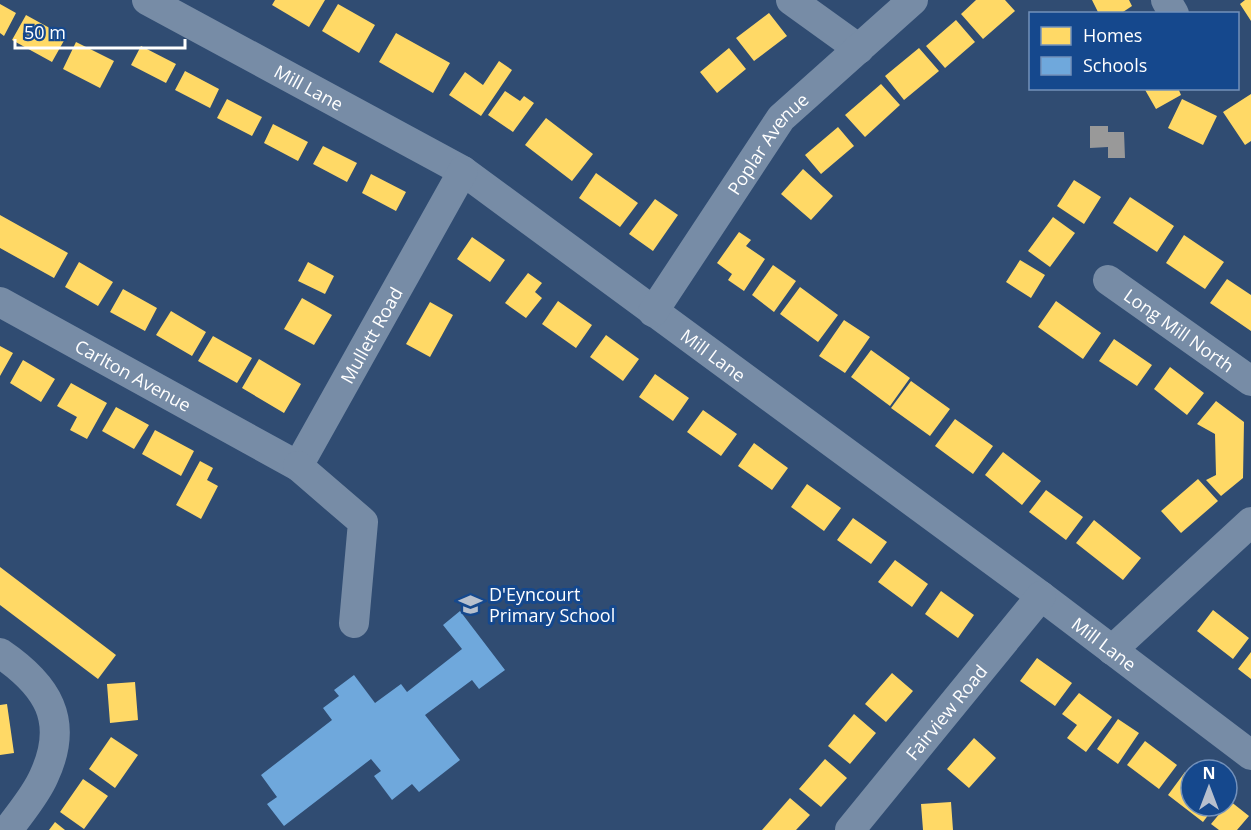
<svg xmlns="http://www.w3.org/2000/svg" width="1251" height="830" font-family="'Open Sans',sans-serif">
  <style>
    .homes { fill: #ffd966 }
    .schools { fill: #6fa8dc }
    .industry { fill: #999 }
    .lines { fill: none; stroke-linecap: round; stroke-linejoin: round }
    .minor { stroke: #778ca6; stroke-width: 30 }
    .labels { text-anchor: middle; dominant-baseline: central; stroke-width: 6; stroke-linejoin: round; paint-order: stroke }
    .street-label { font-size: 18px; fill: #fff; stroke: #15488d }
    .poi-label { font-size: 18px; fill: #fff; stroke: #15488d; text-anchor: start }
  </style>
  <rect width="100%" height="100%" fill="#304c72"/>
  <!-- homes -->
  <path class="homes" d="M275,0H325L309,27L272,5Z
    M976,0H1005L1015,11L983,39L961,14Z
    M1092,0H1129L1132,6L1120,14H1099Z
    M1245,0H1251V21L1240,4Z
    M0,4L16,13L4,36L0,33Z
    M338,4L375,25L359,53L322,31Z
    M769,13L787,36L754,61L736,38Z
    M26,15L66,37L52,62L12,40Z
    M956,20L975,42L945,68L926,46Z
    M396,33L450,63L433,93L379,62Z
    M76,42L114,61L100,88L63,69Z
    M141,46L176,64L166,83L131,65Z
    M729,48L746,69L717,93L700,72Z
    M919,48L939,71L904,100L885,76Z
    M499,61L512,70L481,116L449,95L465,72L483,85Z
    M185,71L219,89L210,108L175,90Z
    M881,84L900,105L865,137L845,115Z
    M1144,88H1178L1181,95L1156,109Z
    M505,91L520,101L524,96L534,103L513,132L488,115Z
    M1251,94V141L1245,145L1223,112Z
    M227,99L262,117L252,136L217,118Z
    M1182,99L1217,116L1203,145L1168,128Z
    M546,118L593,154L572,181L525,145Z
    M273,124L308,142L298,161L264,143Z
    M838,127L854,146L821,174L805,155Z
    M323,146L357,163L347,182L313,164Z
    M803,169L833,196L811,220L781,194Z
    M596,173L638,203L620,227L579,198Z
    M371,174L406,192L396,211L362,193Z
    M1074,180L1101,197L1084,224L1057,206Z
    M1130,197L1174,226L1157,252L1113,223Z
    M655,199L678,215L653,251L629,234Z
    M0,215L68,253L54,278L0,248Z
    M1053,217L1075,233L1050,267L1028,251Z
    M739,232L751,240L746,246L765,259L744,291L728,280L732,274L717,263Z
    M1184,235L1224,262L1205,289L1166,263Z
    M472,237L505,260L490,282L457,259Z
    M1020,260L1045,275L1031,298L1006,282Z
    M79,262L113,282L98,306L65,287Z
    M308,262L334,276L325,294L298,281Z
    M773,265L796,281L774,312L752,295Z
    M528,273L542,283L535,292L542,298L526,318L505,303Z
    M1227,279L1251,295V331L1210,303Z
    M800,287L838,315L818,342L780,314Z
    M123,289L157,308L145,331L110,312Z
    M302,298L332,315L314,345L284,329Z
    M558,301L592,325L576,348L542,324Z
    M1056,301L1101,333L1083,359L1038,327Z
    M430,302L453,315L430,357L406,344Z
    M171,311L206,332L192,356L156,335Z
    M844,320L870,337L845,373L819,356Z
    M606,335L639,359L623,381L590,357Z
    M213,336L252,358L237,383L198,361Z
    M1114,339L1152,365L1137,386L1099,361Z
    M0,346L13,353L0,376Z
    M871,350L910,378L890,406L851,377Z
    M259,359L301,384L284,413L242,388Z
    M23,360L55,379L41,402L10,383Z
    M1170,367L1204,393L1187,415L1154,389Z
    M655,374L689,398L673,421L639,397Z
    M911,381L950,409L930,436L891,408Z
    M71,383L107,403L87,439L70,430L77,417L57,406Z
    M1216,401L1244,422L1243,478L1221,496L1206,480L1216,475L1215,434L1197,424Z
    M116,407L149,425L134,449L102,431Z
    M703,410L737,434L721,456L687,432Z
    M955,419L993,446L973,474L935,446Z
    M155,430L194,451L181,476L142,454Z
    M754,443L788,468L772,490L738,466Z
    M1003,452L1041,481L1022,505L985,475Z
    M200,461L213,468L207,480L218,486L201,519L176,505Z
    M1198,479L1218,501L1181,533L1161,511Z
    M807,484L841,508L824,531L791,507Z
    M1046,490L1083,517L1066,540L1029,512Z
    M853,518L887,542L871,564L837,540Z
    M1094,520L1141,558L1123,580L1076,543Z
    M895,560L928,584L912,607L878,582Z
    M0,567L116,655L98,679L0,605Z
    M941,591L974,615L958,638L925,614Z
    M1213,610L1249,638L1233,659L1197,631Z
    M1251,652V679L1238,669Z
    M1037,658L1072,683L1055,706L1020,681Z
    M892,673L913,691L886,722L865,704Z
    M135,682L138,720L110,723L107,684Z
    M1079,693L1112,717L1086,752L1067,738L1077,725L1062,714Z
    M7,704L14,753L0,755V705Z
    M854,714L876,733L850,764L828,746Z
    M1118,719L1139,733L1118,764L1097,749Z
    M111,737L138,755L115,788L89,769Z
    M974,738L996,758L969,788L947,769Z
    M1145,741L1177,765L1159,789L1127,765Z
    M825,759L847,778L821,807L799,789Z
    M1185,772L1191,776V806H1215L1203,822L1168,795Z
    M83,779L108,796L84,829L60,812Z
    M790,798L810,815L796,830H762Z
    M1230,801L1249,816L1237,830H1219L1211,824Z
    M951,802L953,830H923L921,804Z
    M55,822L65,830H49Z"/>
  <!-- schools -->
  <path class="schools" d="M460,611L505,670L479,689L472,680L425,715L460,760L419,792L412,784L392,800L374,776L381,771L371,759L284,826L267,804L277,797L261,775L332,720L323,708L339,696L334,690L354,675L375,703L401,684L407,692L462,649L443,625Z"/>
  <!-- industry -->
  <path class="industry" d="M1090,126H1108V132H1124L1125,158H1108V147L1090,148Z"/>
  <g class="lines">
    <!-- minor -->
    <g class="minor">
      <path id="s1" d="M147,0L463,171L1041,596L1251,755"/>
      <path d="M791,0L859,49"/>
      <path d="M1166,0L1174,14"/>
      <path id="s2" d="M1108,280L1251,381"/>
      <path id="s3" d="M0,302L298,466L463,171"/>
      <path id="s4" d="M653,312L781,118L913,0"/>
      <path d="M298,466L363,522L354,623"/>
      <path d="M1112,650L1251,522"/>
      <path d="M0,653C47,685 70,720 44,776C36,795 20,813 8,830"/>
      <path id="s5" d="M850,830L1041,596"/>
    </g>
  </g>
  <!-- icons -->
  <defs>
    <symbol id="school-bare" viewBox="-9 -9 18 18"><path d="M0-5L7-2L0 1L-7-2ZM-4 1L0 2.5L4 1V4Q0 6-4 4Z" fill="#b7c0ce" stroke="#15488d" stroke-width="2.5" paint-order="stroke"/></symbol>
  </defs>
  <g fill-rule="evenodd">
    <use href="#school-bare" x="454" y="588" width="33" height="33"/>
  </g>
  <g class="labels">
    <!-- street labels -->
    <g class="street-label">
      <text stroke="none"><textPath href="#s1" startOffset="184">Mill Lane</textPath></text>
      <text stroke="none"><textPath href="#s4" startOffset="204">Poplar Avenue</textPath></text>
      <text stroke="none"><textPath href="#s2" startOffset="87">Long Mill North</textPath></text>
      <text stroke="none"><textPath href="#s3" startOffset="490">Mullett Road</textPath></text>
      <text stroke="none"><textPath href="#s1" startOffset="670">Mill Lane</textPath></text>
      <text stroke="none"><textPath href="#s3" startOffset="152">Carlton Avenue</textPath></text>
      <text stroke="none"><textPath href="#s1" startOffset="1156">Mill Lane</textPath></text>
      <text stroke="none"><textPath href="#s5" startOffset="152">Fairview Road</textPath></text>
    </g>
    <!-- poi labels -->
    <g class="poi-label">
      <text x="489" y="594">D'Eyncourt<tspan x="489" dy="21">Primary School</tspan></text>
    </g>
  </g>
  <!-- legend -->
  <rect x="1029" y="12" width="210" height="78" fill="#15488d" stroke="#7391bb" stroke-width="1.5"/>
  <rect x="1041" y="27" width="30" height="18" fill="#ffd966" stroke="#7391bb" stroke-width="1.5"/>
  <text x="1083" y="42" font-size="18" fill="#ffffff">Homes</text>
  <rect x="1041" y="57" width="30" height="18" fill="#6fa8dc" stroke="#7391bb" stroke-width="1.5"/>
  <text x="1083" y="72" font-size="18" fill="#ffffff">Schools</text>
  <!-- north arrow -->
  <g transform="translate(1209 788)"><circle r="28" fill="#15488d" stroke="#7391bb" stroke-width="1.5"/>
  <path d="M0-4.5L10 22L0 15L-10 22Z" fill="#b7c0ce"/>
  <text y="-9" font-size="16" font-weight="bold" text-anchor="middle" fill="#ffffff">N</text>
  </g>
  <!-- scale -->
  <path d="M15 39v9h170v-9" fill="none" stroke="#ffffff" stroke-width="3"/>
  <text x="24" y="39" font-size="18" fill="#ffffff" stroke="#15488d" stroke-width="4.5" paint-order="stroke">50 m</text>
</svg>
